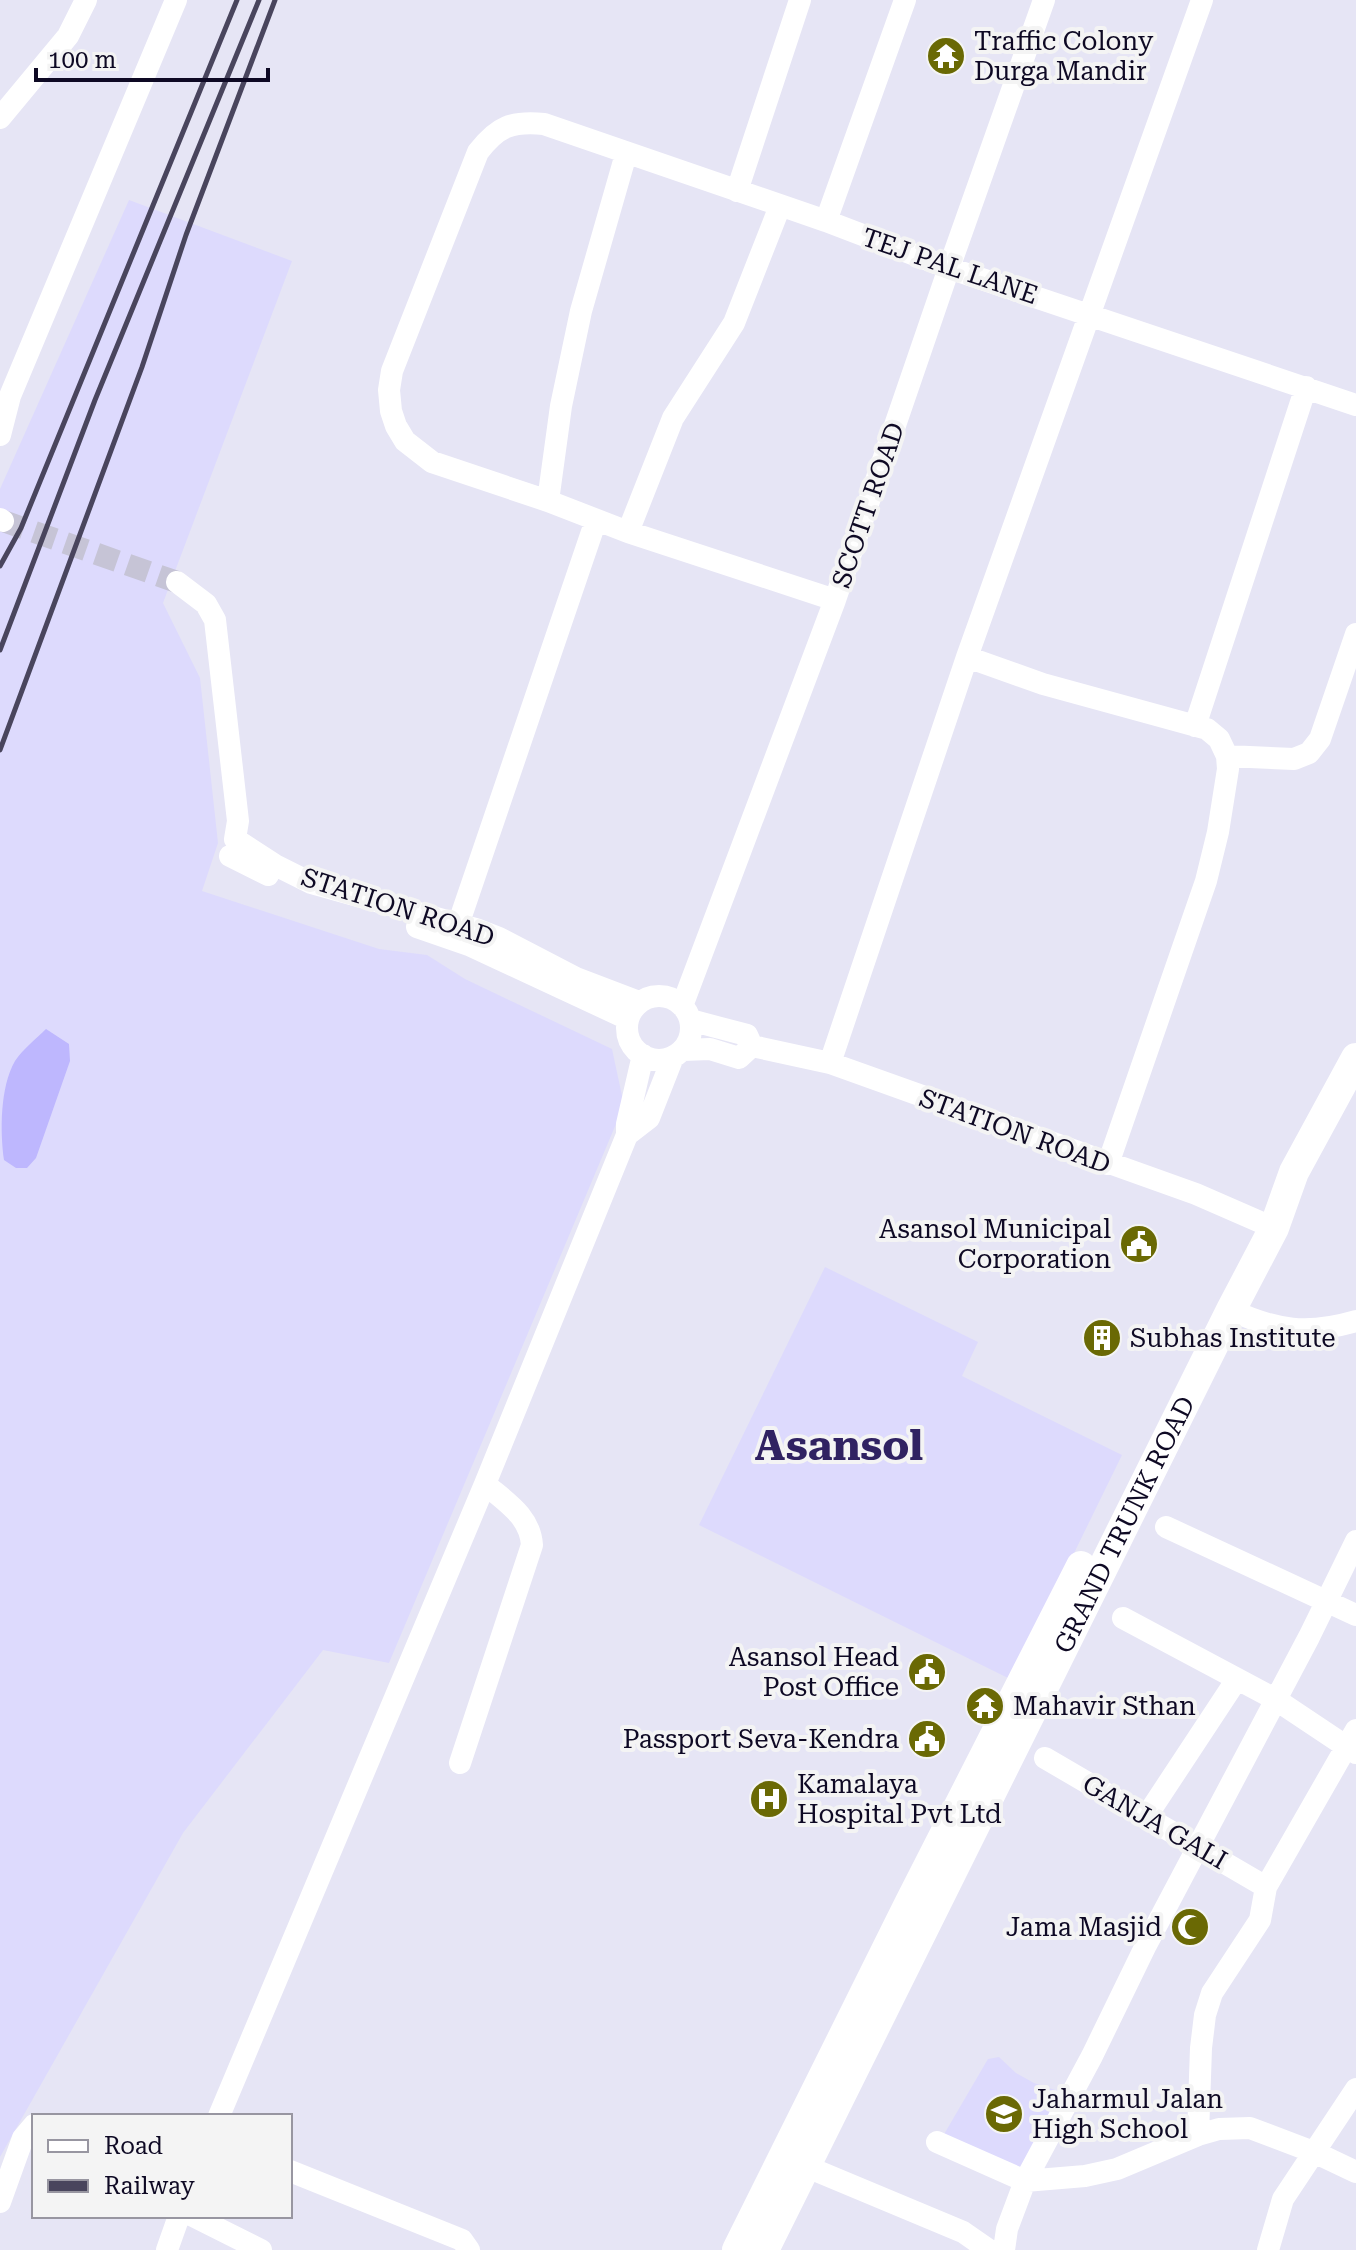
<svg xmlns="http://www.w3.org/2000/svg" width="1356" height="2250" font-family="'Roboto Serif',serif">
  <style>
    .built { fill: #dddafd }
    .green { fill: #beb7fe }
    .lines { fill: none; stroke-linecap: round; stroke-linejoin: round }
    .minor-tunnel { stroke: #c6c4d6; stroke-width: 22; stroke-dasharray: 22 11; stroke-linecap: butt }
    .minor { stroke: #fff; stroke-width: 22 }
    .major { stroke: #fff; stroke-width: 30 }
    .rail { stroke: #49455d; stroke-width: 5 }
    .labels { text-anchor: middle; dominant-baseline: central; stroke-width: 8; stroke-linejoin: round; paint-order: stroke }
    .poi-label { font-size: 26px; fill: #0e0924; stroke: #f4f4f4; text-anchor: start }
    .street-label { font-size: 26px; fill: #0e0924; stroke: #f4f4f4 }
    .town-label { font-size: 42px; font-weight: bold; fill: #302262; stroke: #f4f4f4 }
  </style>
  <rect width="100%" height="100%" fill="#e6e5f5"/>
  <!-- built -->
  <path class="built" d="M129,200L292,261L163,603L200,678L218,843L202,891L379,949L427,955L465,979L612,1049L624,1105L389,1663L323,1650L183,1833L0,2157V489Z
    M825,1267L978,1342L962,1376L1122,1455L1012,1680L699,1525Z
    M999,2057L1016,2073L1034,2083L1064,2093L1024,2174L943,2136L988,2059Z"/>
  <!-- green -->
  <path class="green" d="M46,1029L69,1044L70,1061L36,1158L27,1168H16L4,1160C0,1131 0,1087 15,1061C23,1049 36,1039 46,1029Z"/>
  <g class="lines">
    <!-- minor-tunnel -->
    <path class="minor-tunnel" d="M3,521L177,582"/>
    <!-- minor -->
    <path class="minor" d="M0,118L68,36L86,0
      M737,191L800,0
      M826,221L905,0
      M0,435L10,396L176,0
      M548,501L561,406L581,311L626,154
      M0,519L3,521
      M628,532L673,418L734,323L780,206
      M177,582L206,604L215,620L238,821L235,839L275,865L311,883L476,929L499,938L576,978L639,1002
      M835,600L628,532L548,501L432,462L405,441L396,426L391,411L389,390L392,371L478,152C498,126 512,121 544,124L826,221L949,268L1356,405
      M967,657L1043,684L1207,729L1219,739L1227,756L1228,769L1218,832L1206,881L1108,1164
      M1195,726L1306,387
      M1227,756L1294,759L1309,753L1320,739L1356,634
      M230,856L268,875
      M458,925L596,520
      M417,927L469,945L628,1019
      M627 1028a32 32 0 1 1 64 0a32 32 0 1 1-64 0Z
      M682,1006L835,600L949,268L1044,0
      M752,1046L830,1063L1196,1194L1274,1228
      M682,1050L710,1049L739,1058L752,1046L747,1035L690,1020
      M643,1055L627,1124V1135L649,1118L673,1057
      M830,1063L967,657L1202,0
      M1231,1310C1276,1331 1308,1335 1356,1321
      M1166,1527L1356,1615
      M1123,1618L1275,1699L1356,1753
      M1045,1758L1266,1887
      M460,1763L532,1545C530,1516 506,1502 485,1484
      M1146,1817L1237,1679
      M219,2116L485,1484L627,1135
      M1198,2135L1201,2048L1205,2015L1212,1993L1260,1920L1266,1887L1356,1730
      M937,2142L1025,2181L1085,2176L1117,2169L1198,2135L1219,2129L1250,2128L1316,2153L1356,2172
      M805,2166L963,2232L989,2250
      M290,2171L462,2240L469,2250
      M0,2202L23,2138L34,2125
      M193,2216L261,2250
      M167,2250L179,2216
      M1004,2250L1007,2229L1025,2181L1092,2056L1146,1945L1309,1637L1356,1541
      M1268,2250L1283,2199L1356,2089"/>
    <!-- major -->
    <g class="major">
      <path d="M737,2250L909,1904L1081,1566"/>
      <path id="s1" d="M764,2250L1231,1310L1274,1228L1294,1172L1356,1058"/>
    </g>
    <!-- rail -->
    <path class="rail" d="M0,566L21,528L237,0
      M0,650L95,400L259,0
      M0,750L142,367L186,235L275,0"/>
  </g>
  <!-- icons -->
  <defs>
    <symbol id="temple-disc" viewBox="-11 -11 22 22"><circle r="9.5" fill="#6a6904" stroke="#f4f4f4"/><path d="M0-6L5-2H3V0L6.5 2.5H4V6H1.5V3h-3V6H-4V2.5H-6.5L-3 0V-2H-5Z" fill="#fff"/></symbol>
    <symbol id="civic-disc" viewBox="-11 -11 22 22"><circle r="9.5" fill="#6a6904" stroke="#f4f4f4"/><path d="M-.6-6.5H3V-4.5H.6V-3L4-1V1h2V6H-6V1h2V-1L-.6-3ZM-1.2 2.5V6h2.4V2.5Z" fill="#fff"/></symbol>
    <symbol id="building-disc" viewBox="-11 -11 22 22"><circle r="9.5" fill="#6a6904" stroke="#f4f4f4"/><path d="M-4-6H4V6H1V3H-1V6H-4ZM-2.5-4.3h1.7v1.8h-1.7ZM.8-4.3h1.7v1.8H.8ZM-2.5-1h1.7V.8h-1.7ZM.8-1h1.7V.8H.8Z" fill="#fff"/></symbol>
    <symbol id="hospital-disc" viewBox="-11 -11 22 22"><circle r="9.5" fill="#6a6904" stroke="#f4f4f4"/><path d="M-5-5h3v3.5h4V-5h3V5h-3V1.5h-4V5h-3Z" fill="#fff"/></symbol>
    <symbol id="mosque-disc" viewBox="-11 -11 22 22"><circle r="9.5" fill="#6a6904" stroke="#f4f4f4"/><path d="M3.5-4.9A6 6 0 1 0 3.5 4.9A5 5 0 1 1 3.5-4.9Z" fill="#fff"/></symbol>
    <symbol id="school-disc" viewBox="-11 -11 22 22"><circle r="9.5" fill="#6a6904" stroke="#f4f4f4"/><path d="M0-5L7-2L0 1L-7-2ZM-4 1L0 2.5L4 1V4Q0 6-4 4Z" fill="#fff"/></symbol>
  </defs>
  <g fill-rule="evenodd">
    <use href="#temple-disc" x="924" y="34" width="44" height="44"/>
    <use href="#civic-disc" x="1117" y="1222" width="44" height="44"/>
    <use href="#building-disc" x="1080" y="1316" width="44" height="44"/>
    <use href="#civic-disc" x="905" y="1650" width="44" height="44"/>
    <use href="#temple-disc" x="963" y="1684" width="44" height="44"/>
    <use href="#civic-disc" x="905" y="1717" width="44" height="44"/>
    <use href="#hospital-disc" x="747" y="1777" width="44" height="44"/>
    <use href="#mosque-disc" x="1168" y="1905" width="44" height="44"/>
    <use href="#school-disc" x="982" y="2092" width="44" height="44"/>
  </g>
  <g class="labels">
    <!-- poi labels -->
    <g class="poi-label">
      <text x="974" y="41">Traffic Colony<tspan x="974" dy="30">Durga Mandir</tspan></text>
      <text x="1111" y="1229" text-anchor="end">Asansol Municipal<tspan x="1111" dy="30">Corporation</tspan></text>
      <text x="1130" y="1338">Subhas Institute</text>
      <text x="899" y="1657" text-anchor="end">Asansol Head<tspan x="899" dy="30">Post Office</tspan></text>
      <text x="1013" y="1706">Mahavir Sthan</text>
      <text x="899" y="1739" text-anchor="end">Passport Seva-Kendra</text>
      <text x="797" y="1784">Kamalaya<tspan x="797" dy="30">Hospital Pvt Ltd</tspan></text>
      <text x="1162" y="1927" text-anchor="end">Jama Masjid</text>
      <text x="1032" y="2099">Jaharmul Jalan<tspan x="1032" dy="30">High School</tspan></text>
    </g>
    <!-- street labels -->
    <g class="street-label">
      <text transform="translate(950 266) rotate(19)">TEJ PAL LANE</text>
      <text transform="translate(868 505) rotate(-71)">SCOTT ROAD</text>
      <text transform="translate(398 907) rotate(18)">STATION ROAD</text>
      <text transform="translate(1015 1131) rotate(20)">STATION ROAD</text>
      <text stroke="none"><textPath href="#s1" startOffset="810">GRAND TRUNK ROAD</textPath></text>
      <text transform="translate(1155 1822) rotate(30)">GANJA GALI</text>
    </g>
    <!-- town labels -->
    <g class="town-label">
      <text x="839" y="1445">Asansol</text>
    </g>
  </g>
  <!-- legend -->
  <rect x="32" y="2114" width="260" height="104" fill="#f4f4f4" stroke="#9896a1" stroke-width="2"/>
  <rect x="48" y="2140" width="40" height="12" fill="#ffffff" stroke="#9896a1" stroke-width="2"/>
  <text x="104" y="2154" font-size="24" fill="#0e0924">Road</text>
  <rect x="48" y="2180" width="40" height="12" fill="#49455d" stroke="#9896a1" stroke-width="2"/>
  <text x="104" y="2194" font-size="24" fill="#0e0924">Railway</text>
  <!-- scale -->
  <path d="M36 68v12h232v-12" fill="none" stroke="#0e0924" stroke-width="4"/>
  <text x="48" y="68" font-size="24" fill="#0e0924" stroke="#f4f4f4" stroke-width="6" paint-order="stroke">100 m</text>
</svg>
